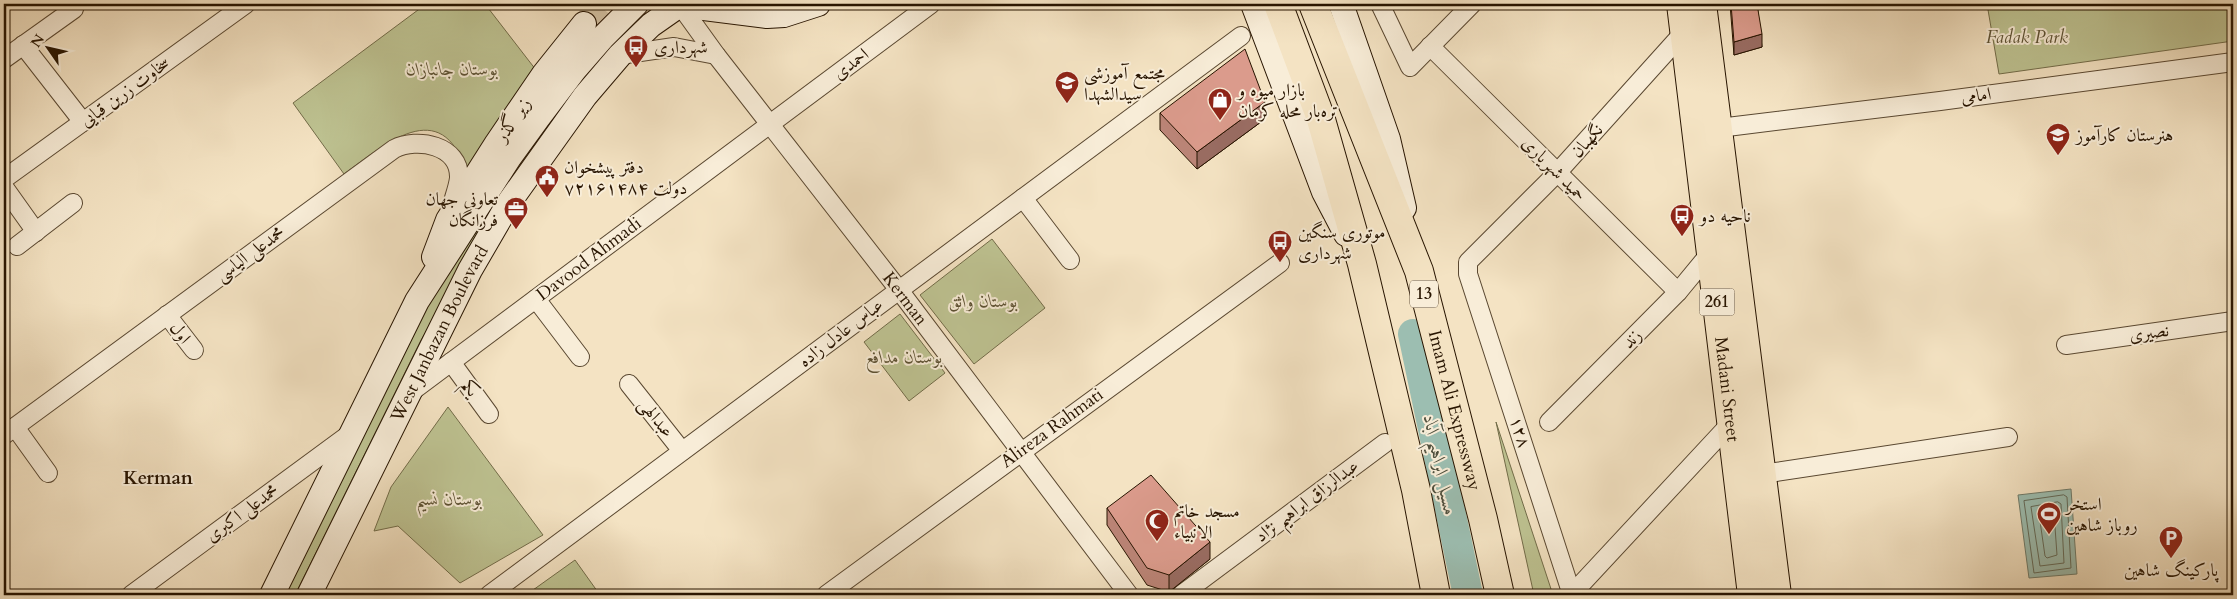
<svg xmlns="http://www.w3.org/2000/svg" width="2237" height="599" font-family="Cardo,Amiri,serif">
  <style>
    .green { fill: #bec392; stroke: #726c49 }
    .water { fill: #9cbeb1; stroke: #6d7a6a }
    .lines { fill: none; stroke-linecap: round; stroke-linejoin: round }
    .shore { stroke: #626958; stroke-width: 1 }
    .river { stroke: #9cbeb1; stroke-width: 30 }
    .secondary-tunnel { stroke: #d5c4a6; stroke-width: 24; stroke-dasharray: 24 12; stroke-linecap: butt }
    .street-casing { stroke: #5a4831; stroke-width: 20 }
    .secondary-casing { stroke: #271400; stroke-width: 26 }
    .primary-casing { stroke: #271400; stroke-width: 30 }
    .highway-casing { stroke: #271400; stroke-width: 30 }
    .street { stroke: #f8edd8; stroke-width: 18 }
    .secondary { stroke: #f8edd8; stroke-width: 24 }
    .primary { stroke: #f4e3c3; stroke-width: 28 }
    .highway { stroke: #f4e3c3; stroke-width: 28 }
    .wall { fill: #bc8578; stroke: #271400 }
    .shaded-wall { fill: #996c62; stroke: #271400 }
    .building { fill: #db9b8c; stroke: #271400 }
    .labels { text-anchor: middle; dominant-baseline: central; stroke-width: 4; stroke-linejoin: round; paint-order: stroke }
    .shield { fill: #f8edd8; stroke: #665541; stroke-width: 1 }
    .shield-label { font-size: 16px; font-weight: bold; fill: #271400 }
    .park-label { font-size: 18px; font-style: italic; fill: #5c5133; stroke: #f8edd8 }
    .poi-label { font-size: 18px; fill: #271400; stroke: #f8edd8; text-anchor: start }
    .street-label { font-size: 18px; fill: #271400; stroke: #f8edd8 }
    .water-label { font-size: 19px; font-style: italic; fill: #50503e; stroke: #f8edd8 }
    .neighbourhood-label { font-size: 19px; font-weight: bold; fill: #271400; stroke: #f8edd8 }
  </style>
  <rect width="100%" height="100%" fill="#f4e3c3"/>
  <filter id="stains"><feTurbulence type="fractalNoise" baseFrequency=".004" numOctaves="4"/><feColorMatrix values="0 0 0 0 .2 0 0 0 0 .09 0 0 0 0 .02 0 0 0 .5 -.17"/></filter>
  <radialGradient id="worn" r=".72"><stop offset=".6" stop-color="#630" stop-opacity="0"/><stop offset="1" stop-color="#630" stop-opacity=".3"/></radialGradient>
  <!-- green -->
  <path class="green" d="M426,4H485L536,70L466,172C442,93 384,145 344,174L293,103Z
    M1987,4H2233V41L1999,74Z
    M639,17L640,21L451,291L421,340L295,595H281L426,307L545,124L626,21Z
    M992,239L1045,308L974,364L920,295Z
    M900,314L945,373L909,401L864,342Z
    M448,407L543,535L460,583L398,526L374,531L391,487Z
    M1496,422L1553,595H1534Z
    M575,560L600,595H526Z"/>
  <!-- water -->
  <path class="water" d="M2071,489L2077,574L2029,578L2018,495Z"/>
  <g class="lines">
    <!-- shore -->
    <path class="shore" d="M2064,495L2067,497L2071,568L2034,573L2024,501Z
      M2058,502L2061,504L2064,563L2040,566L2031,507Z
      M2052,510L2054,513L2057,555L2047,558L2045,556L2039,514L2041,511Z"/>
    <!-- river -->
    <path class="river" d="M1413,334L1468,595"/>
    <!-- secondary-tunnel -->
    <path class="secondary-tunnel" d="M584,24L601,4"/>
    <defs>
      <g id="street">
        <path d="M1380,4L1410,67L1472,4"/>
        <path id="s1" d="M680,5L716,55L899,290L1129,595"/>
        <path d="M23,45L83,122"/>
        <path d="M1430,46L1678,292"/>
        <path d="M620,55L674,47L716,55"/>
        <path d="M4,59L74,9"/>
        <path d="M1719,128L1940,101L2233,62"/>
        <path d="M4,179L246,4"/>
        <path d="M4,187L36,232"/>
        <path d="M1023,198L1070,260"/>
        <path d="M17,246L73,203"/>
        <path d="M536,299L580,357"/>
        <path d="M167,315L194,350"/>
        <path d="M2066,345L2233,321"/>
        <path d="M451,362L489,414"/>
        <path d="M629,384L682,451"/>
        <path d="M411,392L931,4"/>
        <path d="M1549,422L1678,292L1711,252"/>
        <path d="M15,427L48,473"/>
        <path d="M4,435L394,149C417,137 460,145 459,178C458,187 454,197 452,205"/>
        <path d="M1762,474L2008,437"/>
        <path d="M1572,594L1731,423"/>
        <path d="M131,595L351,433"/>
        <path d="M489,595L1241,36"/>
        <path d="M826,595L1280,263"/>
        <path d="M1181,595L1385,443"/>
        <path d="M1572,595L1468,274V262L1557,173L1684,32"/>
      </g>
      <g id="secondary">
        <path d="M1253,4L1324,192L1346,234"/>
        <path d="M1341,4L1388,139L1404,208"/>
        <path d="M680,5L767,16L784,15L818,4"/>
        <path d="M434,257L448,220L497,143L544,74L584,24"/>
        <path d="M272,595L417,301L509,158L538,118L575,69L602,38L636,4"/>
        <path id="s2" d="M309,595L470,270L510,201L585,96L620,55L651,25L681,4"/>
      </g>
      <g id="primary">
        <path id="s3" d="M1681,4L1752,595"/>
        <path d="M1702,4L1777,595"/>
      </g>
      <g id="highway">
        <path d="M1278,4L1320,116L1362,264L1416,490L1436,595"/>
        <path id="s4" d="M1313,4L1419,271L1483,519L1500,595"/>
      </g>
    </defs>
    <!-- street casing -->
    <use href="#street" class="street-casing"/>
    <!-- secondary casing -->
    <use href="#secondary" class="secondary-casing"/>
    <!-- primary casing -->
    <use href="#primary" class="primary-casing"/>
    <!-- highway casing -->
    <use href="#highway" class="highway-casing"/>
    <!-- street -->
    <use href="#street" class="street"/>
    <!-- secondary -->
    <use href="#secondary" class="secondary"/>
    <!-- primary -->
    <use href="#primary" class="primary"/>
    <!-- highway -->
    <use href="#highway" class="highway"/>
  </g>
  <!-- wall -->
  <path class="wall" d="M1730,4H1757L1762,47L1734,55Z
    M1160,113L1265,119L1197,169L1160,130Z
    M1107,508L1210,559L1169,592L1147,585L1107,525Z"/>
  <!-- shaded-wall -->
  <path class="shaded-wall" d="M1762,34V47L1734,55V42Z
    M1265,102V119L1197,169V152Z
    M1210,542V559L1169,592V575Z"/>
  <!-- building -->
  <path class="building" d="M1731,4H1757L1762,34L1734,42Z
    M1245,49L1265,102L1197,152L1160,113Z
    M1151,475L1210,542L1169,575L1147,568L1107,508Z"/>
  <!-- icons -->
  <defs>
    <symbol id="bus-pin" viewBox="-11 -11 22 30"><path d="M0 17L-7.5 6A9.5 9.5 0 1 1 7.5 6Z" fill="#8f2418" stroke="#f8edd8"/><path d="M-5-6H5V4H4V6H2V4H-2V6H-4V4H-5ZM-3.5-4V0h7V-4ZM-3.5 1.2v1.5H-2V1.2ZM2 1.2v1.5H3.5V1.2Z" fill="#fff"/></symbol>
    <symbol id="school-pin" viewBox="-11 -11 22 30"><path d="M0 17L-7.5 6A9.5 9.5 0 1 1 7.5 6Z" fill="#8f2418" stroke="#f8edd8"/><path d="M0-5L7-2L0 1L-7-2ZM-4 1L0 2.5L4 1V4Q0 6-4 4Z" fill="#fff"/></symbol>
    <symbol id="shop-pin" viewBox="-11 -11 22 30"><path d="M0 17L-7.5 6A9.5 9.5 0 1 1 7.5 6Z" fill="#8f2418" stroke="#f8edd8"/><path d="M-5-2.5h2.3a2.7 3.5 0 0 1 5.4 0H5L5.5 6h-11ZM-1.5-2.5h3a1.5 2.3 0 0 0-3 0Z" fill="#fff"/></symbol>
    <symbol id="civic-pin" viewBox="-11 -11 22 30"><path d="M0 17L-7.5 6A9.5 9.5 0 1 1 7.5 6Z" fill="#8f2418" stroke="#f8edd8"/><path d="M-.6-6.5H3V-4.5H.6V-3L4-1V1h2V6H-6V1h2V-1L-.6-3ZM-1.2 2.5V6h2.4V2.5Z" fill="#fff"/></symbol>
    <symbol id="office-pin" viewBox="-11 -11 22 30"><path d="M0 17L-7.5 6A9.5 9.5 0 1 1 7.5 6Z" fill="#8f2418" stroke="#f8edd8"/><path d="M-6-3h4V-5.5h4V-3h4V5H-6ZM-1-4.5V-3h2v-1.5ZM-6 0V1H6V0Z" fill="#fff"/></symbol>
    <symbol id="stadium-pin" viewBox="-11 -11 22 30"><path d="M0 17L-7.5 6A9.5 9.5 0 1 1 7.5 6Z" fill="#8f2418" stroke="#f8edd8"/><path d="M0-5a6.5 5 0 1 0 0 10a6.5 5 0 1 0 0-10ZM-3.5-1.8h7v3.6h-7Z" fill="#fff"/></symbol>
    <symbol id="mosque-pin" viewBox="-11 -11 22 30"><path d="M0 17L-7.5 6A9.5 9.5 0 1 1 7.5 6Z" fill="#8f2418" stroke="#f8edd8"/><path d="M3.5-4.9A6 6 0 1 0 3.5 4.9A5 5 0 1 1 3.5-4.9Z" fill="#fff"/></symbol>
    <symbol id="parking-pin" viewBox="-11 -11 22 30"><path d="M0 17L-7.5 6A9.5 9.5 0 1 1 7.5 6Z" fill="#8f2418" stroke="#f8edd8"/><path d="M-3.5-5.5H1a3.5 3.5 0 0 1 0 7H-1V5.5H-3.5ZM-1-3.4V-.6H.8a1.4 1.4 0 0 0 0-2.8Z" fill="#fff"/></symbol>
  </defs>
  <g fill-rule="evenodd">
    <use href="#bus-pin" x="622" y="33" width="28" height="38"/>
    <use href="#school-pin" x="1053" y="69" width="28" height="38"/>
    <use href="#shop-pin" x="1206" y="86" width="28" height="38"/>
    <use href="#school-pin" x="2044" y="121" width="28" height="38"/>
    <use href="#civic-pin" x="533" y="163" width="28" height="38"/>
    <use href="#office-pin" x="502" y="195" width="28" height="38"/>
    <use href="#bus-pin" x="1668" y="202" width="28" height="38"/>
    <use href="#bus-pin" x="1266" y="228" width="28" height="38"/>
    <use href="#stadium-pin" x="2035" y="500" width="28" height="38"/>
    <use href="#mosque-pin" x="1143" y="507" width="28" height="38"/>
    <use href="#parking-pin" x="2157" y="524" width="28" height="38"/>
  </g>
  <g class="labels">
    <!-- shield labels -->
    <g class="shield">
      <rect x="1410" y="280.5" width="28" height="27" rx="4"/>
      <rect x="1699.5" y="288.5" width="35" height="27" rx="4"/>
    </g>
    <g class="shield-label">
      <text x="1424" y="294">13</text>
      <text x="1717" y="302">261</text>
    </g>
    <!-- park labels -->
    <g class="park-label">
      <text x="2027" y="37">Fadak Park</text>
      <text x="452" y="69">بوستان جانبازان</text>
      <text x="983" y="301">بوستان واثق</text>
      <text x="904" y="357">بوستان مدافع</text>
      <text x="449" y="499">بوستان نسیم</text>
    </g>
    <!-- poi labels -->
    <g class="poi-label">
      <text x="654" y="47">شهرداری</text>
      <text x="1084" y="73">مجتمع آموزشی<tspan x="1084" dy="21">سیدالشهدا</tspan></text>
      <text x="1238" y="90">بازار میوه و<tspan x="1238" dy="21">تره‌بار محله کرمان</tspan></text>
      <text x="2076" y="135">هنرستان کارآموز</text>
      <text x="564" y="167">دفتر پیشخوان<tspan x="564" dy="21">دولت ۷۲۱۶۱۴۸۴</tspan></text>
      <text x="498" y="199" text-anchor="end">تعاونی جهان<tspan x="498" dy="21">فرزانگان</tspan></text>
      <text x="1700" y="216">ناحیه دو</text>
      <text x="1298" y="232">موتوری سنگین<tspan x="1298" dy="21">شهرداری</tspan></text>
      <text x="2066" y="504">استخر<tspan x="2066" dy="21">روباز شاهین</tspan></text>
      <text x="1174" y="511">مسجد خاتم<tspan x="1174" dy="21">الانبیاء</tspan></text>
      <text x="2171" y="570" text-anchor="middle">پارکینگ شاهین</text>
    </g>
    <!-- street labels -->
    <g class="street-label">
      <text transform="translate(851 64) rotate(-37)">احمدی</text>
      <text transform="translate(125 92) rotate(-36)">سخاوت زرین قبایی</text>
      <text transform="translate(1976 96) rotate(-8)">امامی</text>
      <text transform="translate(513 120) rotate(-56)">زیر گذر</text>
      <text transform="translate(1587 141) rotate(-48)">نگهبان</text>
      <text transform="translate(1554 169) rotate(45)">حمید شهریاری</text>
      <text transform="translate(250 254) rotate(-36)">محمدعلی الیاسی</text>
      <text transform="translate(589 259) rotate(-37)">Davood Ahmadi</text>
      <text stroke="none"><textPath href="#s1" startOffset="370">Kerman</textPath></text>
      <text transform="translate(180 333) rotate(52)">اول</text>
      <text stroke="none"><textPath href="#s2" startOffset="292">West Janbazan Boulevard</textPath></text>
      <text transform="translate(841 333) rotate(-37)">عباس عادل زاده</text>
      <text transform="translate(2149 333) rotate(-8)">نصیری</text>
      <text transform="translate(1632 339) rotate(-45)">زند</text>
      <text transform="translate(470 388) rotate(54)">یکم</text>
      <text stroke="none"><textPath href="#s3" startOffset="388">Madani Street</textPath></text>
      <text stroke="none"><textPath href="#s4" startOffset="431">Imam Ali Expressway</textPath></text>
      <text transform="translate(656 418) rotate(51)">عبدالهی</text>
      <text transform="translate(1052 428) rotate(-36)">Alireza Rahmati</text>
      <text transform="translate(1520 432) rotate(72)">۱۲۸</text>
      <text transform="translate(1307 501) rotate(-37)">عبدالرزاق ابراهیم نژاد</text>
      <text transform="translate(242 513) rotate(-36)">محمدعلی اکبری</text>
    </g>
    <!-- water labels -->
    <g class="water-label">
      <text transform="translate(1440 465) rotate(78)">مسیل ابراهیم آباد</text>
    </g>
    <!-- neighbourhood labels -->
    <g class="neighbourhood-label">
      <text x="158" y="478">Kerman</text>
    </g>
  </g>
  <!-- margin -->
  <rect width="2237" height="599" fill="none" stroke="#f4e3c3" stroke-width="20"/>
  <rect x="5" y="5" width="2227" height="589" fill="none" stroke="#271400" stroke-width="2.5"/>
  <rect x="10" y="10" width="2217" height="579" fill="none" stroke="#271400"/>
  <!-- north arrow -->
  <g transform="translate(48 48) rotate(304)" stroke="#f8edd8" stroke-width="4" paint-order="stroke">
  <path d="M0-4L9 19L0 12L-9 19Z" fill="#271400"/>
  <text y="-8" font-size="14" font-weight="bold" text-anchor="middle" fill="#271400">N</text>
  </g>
  <rect width="100%" height="100%" filter="url(#stains)"/>
  <rect width="100%" height="100%" fill="url(#worn)"/>
</svg>
